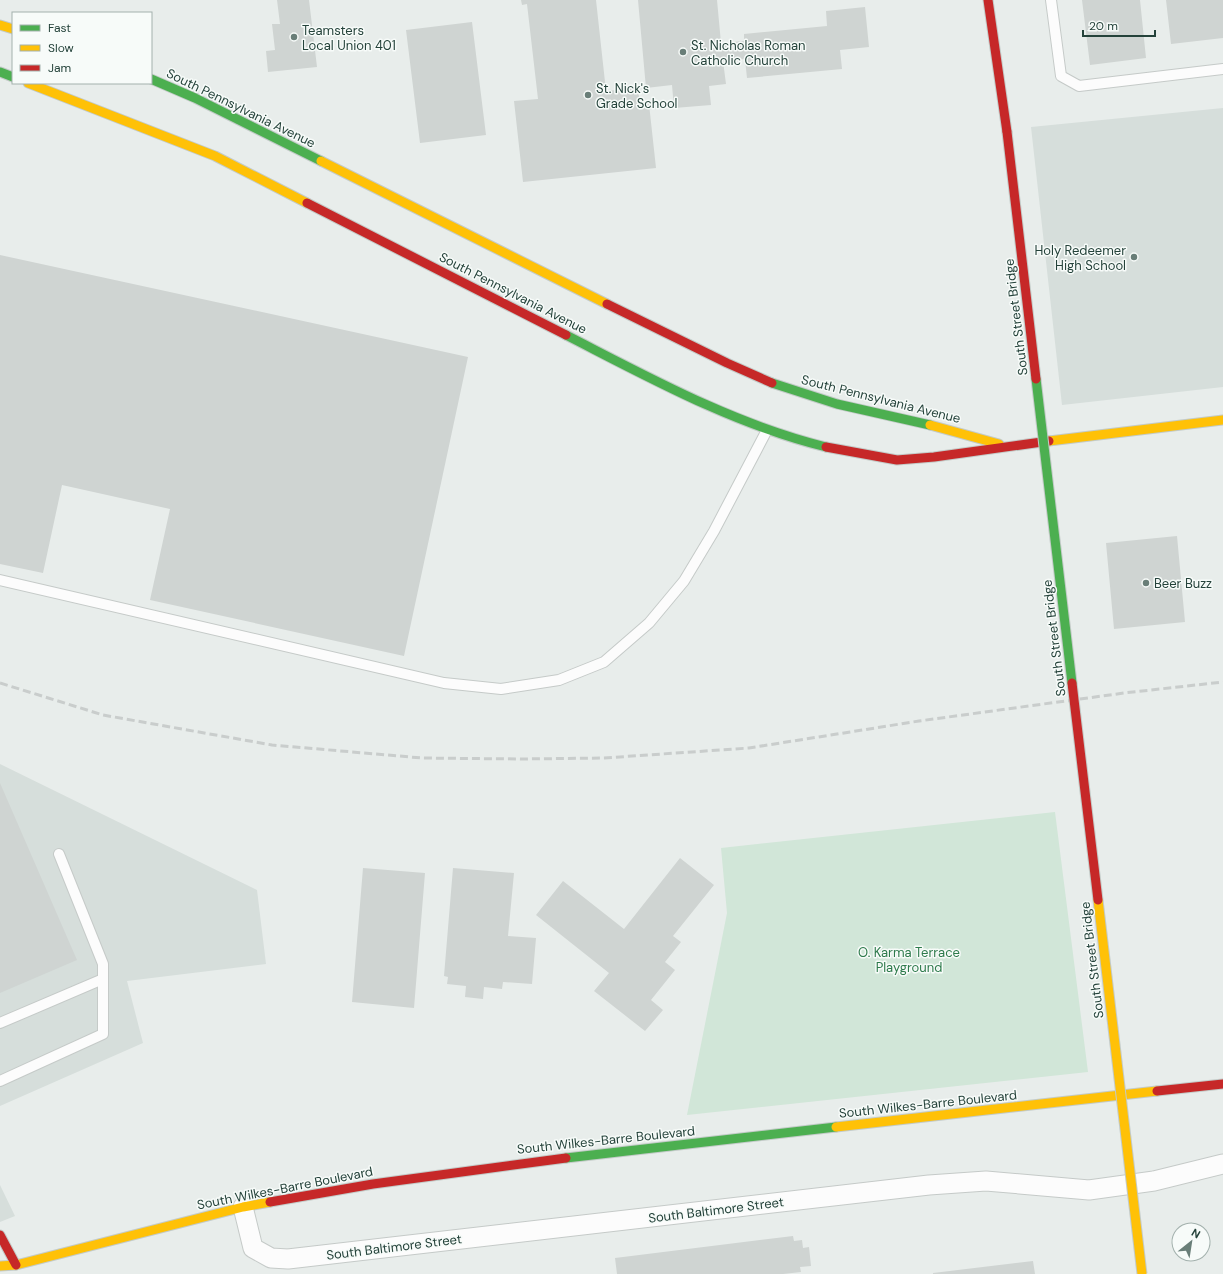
<svg xmlns="http://www.w3.org/2000/svg" width="1223" height="1274" font-family="'DM Sans',sans-serif">
  <style>
    .built { fill: #d6dedb }
    .green { fill: #d1e6d8 }
    .building { fill: #cfd4d2 }
    .lines { fill: none; stroke-linecap: round; stroke-linejoin: round }
    .lane-casing { stroke: #c5cac8; stroke-width: 12 }
    .street-casing { stroke: #c5cac8; stroke-width: 21 }
    .fast-casing { stroke: #c3cbc8; stroke-width: 11 }
    .slow-casing { stroke: #c3cbc8; stroke-width: 11 }
    .jam-casing { stroke: #c3cbc8; stroke-width: 11 }
    .lane { stroke: #fcfcfc; stroke-width: 10 }
    .street { stroke: #fcfcfc; stroke-width: 19 }
    .fast { stroke: #4caf50; stroke-width: 9 }
    .slow { stroke: #ffc107; stroke-width: 9 }
    .jam { stroke: #c62828; stroke-width: 9 }
    .rail { stroke: #c9cdcc; stroke-width: 3; stroke-dasharray: 8 4; stroke-linecap: butt }
    .fast-bridge-casing { stroke: #c3cbc8; stroke-width: 11; stroke-linecap: butt }
    .slow-bridge-casing { stroke: #c3cbc8; stroke-width: 11; stroke-linecap: butt }
    .jam-bridge-casing { stroke: #c3cbc8; stroke-width: 11; stroke-linecap: butt }
    .fast-bridge { stroke: #4caf50; stroke-width: 9 }
    .slow-bridge { stroke: #ffc107; stroke-width: 9 }
    .jam-bridge { stroke: #c62828; stroke-width: 9 }
    .poi-dot { fill: #697e78; stroke: #f7fbf9; stroke-width: 1.5 }
    .labels { text-anchor: middle; dominant-baseline: central; stroke-width: 3; stroke-linejoin: round; paint-order: stroke }
    .poi-label { font-size: 13px; fill: #24423a; stroke: #f7fbf9; text-anchor: start }
    .street-label { font-size: 13px; fill: #24423a; stroke: #f7fbf9 }
    .park-label { font-size: 13px; fill: #2d7a4b; stroke: #f7fbf9 }
  </style>
  <rect width="100%" height="100%" fill="#e8edeb"/>
  <!-- built -->
  <path class="built" d="M1223,108V387L1062,405L1031,127Z
    M0,764L257,890L266,964L127,981L143,1043L0,1106Z
    M0,1185L15,1216L0,1222Z"/>
  <!-- green -->
  <path class="green" d="M1055,812L1088,1072L687,1115L727,913L721,848Z"/>
  <!-- building -->
  <path class="building" d="M277,0H309L317,67L268,72L266,51L275,50L272,24H280Z
    M521,0H596L606,91L638,88L640,105L649,104L656,168L523,182L514,101L538,99L527,4L522,5Z
    M638,0H717L721,43L744,41V34L827,26L826,11L865,7L869,47L840,50L842,69L747,78L745,59L723,61L726,84L709,86L711,105L674,108L672,85L646,88Z
    M1082,0H1140L1146,58L1090,65Z
    M1166,0H1223V38L1171,44Z
    M472,22L486,135L420,143L406,30Z
    M0,255L468,357L404,656L150,600L170,509L62,485L43,573L0,564Z
    M1177,536L1185,622L1114,629L1106,543Z
    M0,783L77,960L0,993Z
    M680,858L714,885L673,936L681,942L665,962L675,970L651,1000L663,1010L645,1031L594,991L609,973L536,915L563,881L624,929Z
    M363,868L425,873L414,1008L352,1002Z
    M453,868L514,873L508,936L536,938L532,984L503,982L502,989L484,987L483,999L465,997L466,986L447,984L448,977L444,976Z
    M793,1236L794,1241L802,1240L803,1248L809,1247L811,1266L800,1267L801,1272L783,1274H617L615,1258Z
    M1033,1261L1035,1274H933V1273Z"/>
  <g class="lines">
    <defs>
      <path id="lane" d="M1051,0L1061,76L1079,86L1223,69
        M0,580L444,683L501,689L559,680L604,662L649,623L684,581L714,531L767,430
        M0,1023L103,979
        M0,1081L103,1034V964L59,854"/>
      <path id="street" d="M243,1207L253,1248L271,1258L288,1259L929,1185L986,1181L1089,1190L1154,1181L1223,1164"/>
      <path id="fast" d="M0,72L13,77
        M151,79L195,98L321,161
        M566,335C650,378 733,424 826,447
        M772,383L837,404L930,425
        M566,1158L836,1127"/>
      <path id="slow" d="M0,25L13,29
        M28,83L215,156L307,203
        M321,161L607,304
        M930,425L999,444
        M1049,441L1223,420
        M836,1127L1157,1091
        M0,1266L16,1265L243,1207L270,1202"/>
      <path id="jam" d="M988,0L1007,132
        M307,203L566,335
        M607,304L727,363L772,383
        M826,447L897,460L934,457L1049,441
        M1157,1091L1223,1084
        M270,1202L373,1184L566,1158
        M0,1235L16,1265"/>
    </defs>
    <!-- lane casing -->
    <use href="#lane" class="lane-casing"/>
    <!-- street casing -->
    <use href="#street" class="street-casing"/>
    <!-- fast casing -->
    <use href="#fast" class="fast-casing"/>
    <!-- slow casing -->
    <use href="#slow" class="slow-casing"/>
    <!-- jam casing -->
    <use href="#jam" class="jam-casing"/>
    <!-- lane -->
    <use href="#lane" class="lane"/>
    <!-- street -->
    <use href="#street" class="street"/>
    <!-- fast -->
    <use href="#fast" class="fast"/>
    <!-- slow -->
    <use href="#slow" class="slow"/>
    <!-- jam -->
    <use href="#jam" class="jam"/>
    <!-- rail -->
    <path class="rail" d="M0,683L103,715L272,745L422,758L521,759L604,758L749,748L919,721L1124,693L1223,682"/>
    <defs>
      <path id="fast-bridge" d="M1036,379L1072,683"/>
      <path id="slow-bridge" d="M1098,900L1142,1274"/>
      <path id="jam-bridge" d="M1007,132L1036,379
        M1072,683L1098,900"/>
    </defs>
    <!-- fast-bridge casing -->
    <use href="#fast-bridge" class="fast-bridge-casing"/>
    <!-- slow-bridge casing -->
    <use href="#slow-bridge" class="slow-bridge-casing"/>
    <!-- jam-bridge casing -->
    <use href="#jam-bridge" class="jam-bridge-casing"/>
    <!-- fast-bridge -->
    <use href="#fast-bridge" class="fast-bridge"/>
    <!-- slow-bridge -->
    <use href="#slow-bridge" class="slow-bridge"/>
    <!-- jam-bridge -->
    <use href="#jam-bridge" class="jam-bridge"/>
  </g>
  <!-- markers -->
  <g class="poi-dot">
    <circle cx="294" cy="37" r="4"/>
    <circle cx="683" cy="52" r="4"/>
    <circle cx="588" cy="95" r="4"/>
    <circle cx="1134" cy="257" r="4"/>
    <circle cx="1146" cy="583" r="4"/>
  </g>
  <g class="labels">
    <!-- poi labels -->
    <g class="poi-label">
      <text x="302" y="30">Teamsters<tspan x="302" dy="15">Local Union 401</tspan></text>
      <text x="691" y="45">St. Nicholas Roman<tspan x="691" dy="15">Catholic Church</tspan></text>
      <text x="596" y="88">St. Nick's<tspan x="596" dy="15">Grade School</tspan></text>
      <text x="1126" y="250" text-anchor="end">Holy Redeemer<tspan x="1126" dy="15">High School</tspan></text>
      <text x="1154" y="583">Beer Buzz</text>
    </g>
    <!-- street labels -->
    <g class="street-label">
      <text transform="translate(241 108) rotate(26)">South Pennsylvania Avenue</text>
      <text transform="translate(513 293) rotate(27)">South Pennsylvania Avenue</text>
      <text transform="translate(1016 317) rotate(-97)">South Street Bridge</text>
      <text transform="translate(881 399) rotate(14)">South Pennsylvania Avenue</text>
      <text transform="translate(1054 638) rotate(-97)">South Street Bridge</text>
      <text transform="translate(1092 960) rotate(-97)">South Street Bridge</text>
      <text transform="translate(928 1104) rotate(-6)">South Wilkes-Barre Boulevard</text>
      <text transform="translate(606 1140) rotate(-6)">South Wilkes-Barre Boulevard</text>
      <text transform="translate(285 1188) rotate(-11)">South Wilkes-Barre Boulevard</text>
      <text transform="translate(716 1210) rotate(-7)">South Baltimore Street</text>
      <text transform="translate(394 1247) rotate(-7)">South Baltimore Street</text>
    </g>
    <!-- park labels -->
    <g class="park-label">
      <text x="909" y="952">O. Karma Terrace<tspan x="909" dy="15">Playground</tspan></text>
    </g>
  </g>
  <!-- legend -->
  <rect x="12" y="12" width="140" height="72" fill="#f7fbf9" stroke="#a3b1ad"/>
  <rect x="20" y="25" width="20" height="6" fill="#4caf50" stroke="#a3b1ad"/>
  <text x="48" y="32" font-size="12" fill="#24423a">Fast</text>
  <rect x="20" y="45" width="20" height="6" fill="#ffc107" stroke="#a3b1ad"/>
  <text x="48" y="52" font-size="12" fill="#24423a">Slow</text>
  <rect x="20" y="65" width="20" height="6" fill="#c62828" stroke="#a3b1ad"/>
  <text x="48" y="72" font-size="12" fill="#24423a">Jam</text>
  <!-- north arrow -->
  <g transform="translate(1191 1242) rotate(30)"><circle r="19" fill="#f7fbf9" stroke="#a3b1ad"/>
  <path d="M0-3L7 15L0 10L-7 15Z" fill="#697e78"/>
  <text y="-6" font-size="11" font-weight="bold" text-anchor="middle" fill="#24423a">N</text>
  </g>
  <!-- scale -->
  <path d="M1083 30v6h72v-6" fill="none" stroke="#24423a" stroke-width="2"/>
  <text x="1089" y="30" font-size="12" fill="#24423a" stroke="#f7fbf9" stroke-width="3" paint-order="stroke">20 m</text>
</svg>
